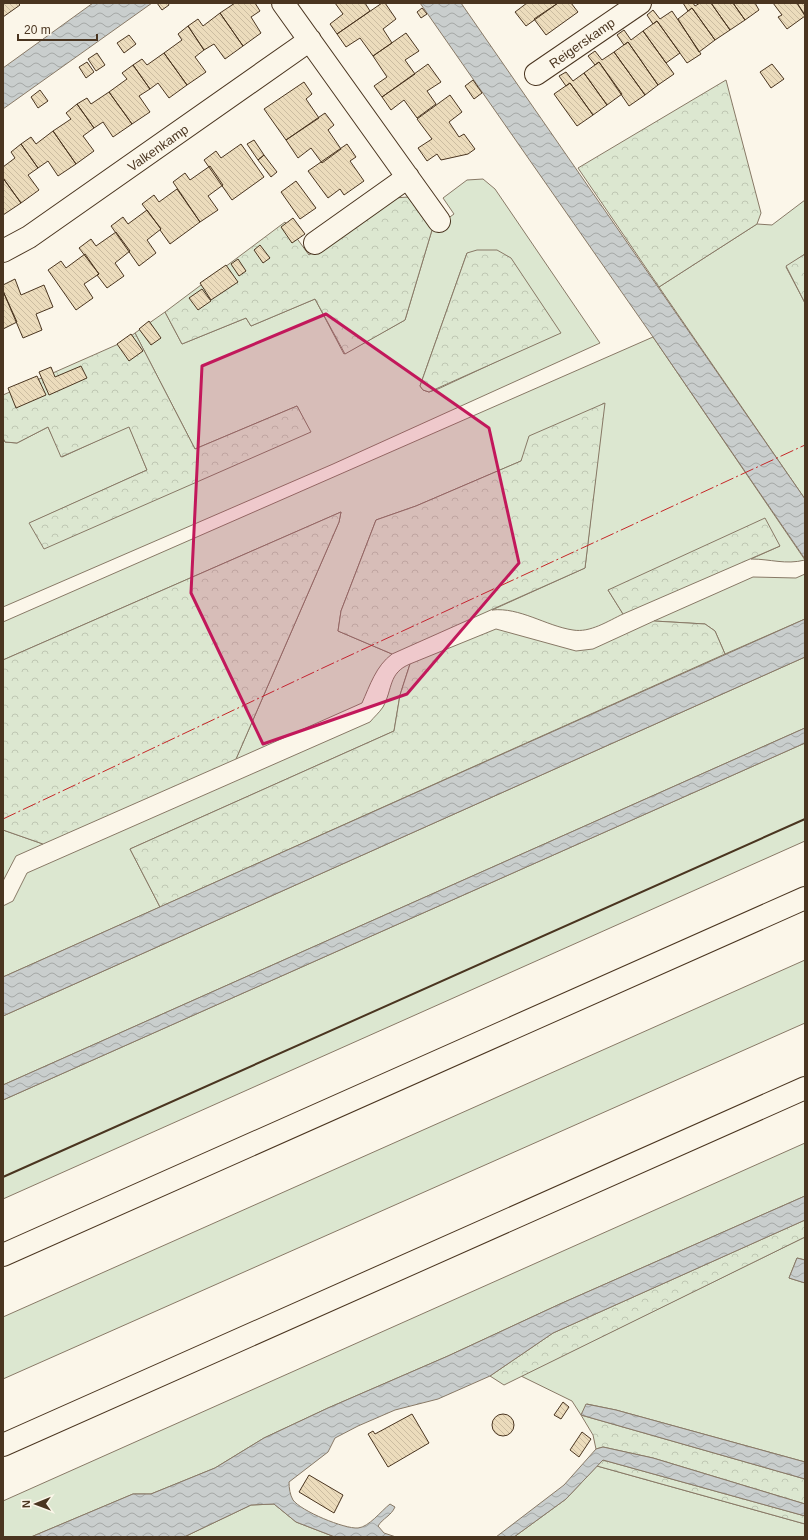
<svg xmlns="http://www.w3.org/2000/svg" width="808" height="1540" font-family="Arial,sans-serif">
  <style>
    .green { fill: #dce7d0; stroke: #887966; fill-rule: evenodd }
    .forest { fill: url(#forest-crowns); stroke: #887966 }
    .water { fill: url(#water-waves); stroke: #887966 }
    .building { fill: url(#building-back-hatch); stroke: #4a3520 }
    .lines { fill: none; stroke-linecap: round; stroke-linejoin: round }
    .minor-casing { stroke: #4a3520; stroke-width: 24 }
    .highway-casing { stroke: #4a3520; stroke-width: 24 }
    .minor { stroke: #fbf6e9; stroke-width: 22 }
    .highway { stroke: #fbf6e9; stroke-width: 22 }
    .wall { stroke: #4a3520; stroke-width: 2 }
    .power { stroke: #c62828; stroke-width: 1; stroke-dasharray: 14 3 2 3; stroke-linecap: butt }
    .marked { fill: #c2185b; fill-opacity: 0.2; stroke: #c2185b; stroke-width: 3; stroke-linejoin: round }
    .labels { text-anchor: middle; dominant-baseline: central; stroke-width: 3; stroke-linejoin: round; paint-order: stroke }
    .street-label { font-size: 13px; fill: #4a3520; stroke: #fbf6e9 }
  </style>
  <defs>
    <pattern id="forest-crowns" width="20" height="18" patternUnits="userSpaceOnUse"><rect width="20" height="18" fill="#dce7d0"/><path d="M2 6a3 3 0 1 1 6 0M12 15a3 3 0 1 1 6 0" fill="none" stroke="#bec7b2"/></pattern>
    <pattern id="water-waves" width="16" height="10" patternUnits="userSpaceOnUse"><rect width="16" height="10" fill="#c9cecd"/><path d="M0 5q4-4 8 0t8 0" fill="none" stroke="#a5a8a6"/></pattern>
    <pattern id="building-back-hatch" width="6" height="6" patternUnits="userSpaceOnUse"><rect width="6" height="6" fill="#ecdcbc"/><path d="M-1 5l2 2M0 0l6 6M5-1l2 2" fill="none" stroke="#ccbda1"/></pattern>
  </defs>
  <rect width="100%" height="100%" fill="#fbf6e9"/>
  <!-- green -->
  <path class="green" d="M483,179L495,189L600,343L333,464L3,607V438L5,442L17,443L48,427L62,457L129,426L147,470L30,523L310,432L297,406L195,449L135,333L165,312L182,344L246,318L251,326L315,299L344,354L405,320L432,230L454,214L443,198L467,180ZM467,253L560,332L438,389L429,392L423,390L420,386Z
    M805,200V254L786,267L805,303V499L659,287L757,224L772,225Z
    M653,337L805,560C785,565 771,559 751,559L780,546L608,590L623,614C608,621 590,633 573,630C546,626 520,607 492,610L585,568L604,403L521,461L416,506L376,520L341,611L338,631L392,654C376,666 370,685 362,703L236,759L339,522L341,512L3,660V622Z
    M805,574V619L725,654L715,631L705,624L654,621L753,577L796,578Z
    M805,657V728L3,1085V1016Z
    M410,664L400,695L394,731L130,849L160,907L3,977V906L13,901L27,873L370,722C374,717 379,713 383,707C393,689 388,673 410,664Z
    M805,743V841L3,1199V1100Z
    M3,830L43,844L16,856L3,881Z
    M805,960V1023L3,1379V1317Z
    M805,1143V1196L560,1304L448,1356L328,1408L264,1438L215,1468L151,1494H133L31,1537H3V1501Z
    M805,1237V1260L797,1258L789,1278L805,1283V1462L616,1410L587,1404L581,1415L572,1401L521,1376Z
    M597,1466L805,1524V1537H514L566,1499Z
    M274,1504L296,1522L335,1537H184L251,1505Z"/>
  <!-- forest -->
  <path class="forest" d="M726,80L761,213L757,224L659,287L578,168Z
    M408,197L432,230L405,320L345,354L315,299L251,326L246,318L182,344L165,312L285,222L309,255L394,198Z
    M477,250H497L511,258L561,333L429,392L423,390L420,386L467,253Z
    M805,254V303L786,266Z
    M135,333L195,449L297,406L311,432L44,549L29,523L147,470L129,427L61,457L48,427L17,443L5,442L3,438V395L123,342Z
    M605,403L585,568L392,654L338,631L341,611L376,520L416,506L521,461L529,436Z
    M341,512L339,522L236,759L43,844L3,830V660Z
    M765,518L780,546L623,614L608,590Z
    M654,621L705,624L715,631L725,654L160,907L130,849L394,731L400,695L410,664L496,629L576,651L593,649Z
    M805,1220V1237L504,1385L490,1376L553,1333Z
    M581,1415L805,1479V1504L653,1458L603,1447L596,1449L593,1435Z
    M603,1460L805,1516V1524L597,1466Z"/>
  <!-- water -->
  <path class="water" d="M93,3H152L3,109V68Z
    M420,3H461L805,499V559L653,337Z
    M805,619V657L3,1016V977Z
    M805,728V743L3,1100V1085Z
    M805,1196V1220L553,1333L490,1376L438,1399L395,1410L358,1426L335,1438L328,1452L289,1482C289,1488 290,1495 293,1500C301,1511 344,1529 358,1528C369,1527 381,1511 390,1504L395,1507C391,1516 383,1518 378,1526L384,1533L396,1537H335L296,1522L274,1504L251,1505L184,1537H31L133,1494H151L215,1468L264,1438L328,1408L448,1356L560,1304Z
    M797,1258L805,1260V1283L789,1278Z
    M586,1404L616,1410L805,1462V1479L581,1415Z
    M603,1447L653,1458L805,1504V1516L603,1460L566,1499L514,1537H496L564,1485L596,1449Z"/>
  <!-- building -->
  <path class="building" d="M3,3H18L20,5L3,17Z
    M157,3H168L169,5L162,10Z
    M235,3H255L260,11L251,17L261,33L243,46L220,13Z
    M335,3H365L370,11L337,34L330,24L343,14Z
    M382,3H385L396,19L383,29L392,43L373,56L360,38L346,47L337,34Z
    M527,3H558L526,26L515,12Z
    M558,3H571L578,12L546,35L534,19Z
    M683,3H693L695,6L700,3H711L730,30L715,40L692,8L688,11Z
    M711,3H733L745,20L730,30Z
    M733,3H755L759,10L745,20Z
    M773,3H797L805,16L787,29L778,17L782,15Z
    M797,3H805V15Z
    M422,8L427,14L421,18L417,12Z
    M692,8L715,40L699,52L678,19Z
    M653,10L660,19L672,11L701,54L687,63L657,21L653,24L647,15Z
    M220,13L243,46L225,59L214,44L204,50L188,26L198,19L203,26Z
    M657,21L680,53L666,63L643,31Z
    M188,26L204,50L195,57L206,72L187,85L164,53L182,40L178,34Z
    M624,30L631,40L643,31L674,74L658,85L628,42L624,45L617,35Z
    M406,33L419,51L405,60L415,74L382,97L374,86L387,77L373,56Z
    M129,35L136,44L124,53L117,43Z
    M628,42L658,85L645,95L614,52Z
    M595,51L602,60L614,52L645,95L629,106L599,62L595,65L588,56Z
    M97,53L105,65L96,71L88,59Z
    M164,53L187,85L169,98L158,83L150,89L133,65L142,59L147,65Z
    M87,62L94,72L86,78L79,67Z
    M599,62L622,94L607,105L584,73Z
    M428,64L441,82L427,91L436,104L417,118L404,100L391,110L382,97Z
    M772,64L784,79L771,88L760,72Z
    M133,65L150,89L139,96L150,112L132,124L109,92L127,79L122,73Z
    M566,72L573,81L584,73L607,105L593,115L570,83L566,86L559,76Z
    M473,80L482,93L474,99L465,86Z
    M304,82L312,94L306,99L319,118L286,140L264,109Z
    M570,83L593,115L577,126L554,94Z
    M40,90L48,101L38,108L31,97Z
    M109,92L132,124L113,137L103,122L94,128L77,104L87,98L91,104Z
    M450,95L462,112L449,122L459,137L464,134L475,149L468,154L441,160L437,154L427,161L418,148L432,139L417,119Z
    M77,104L94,128L83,136L94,151L76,164L53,131L71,119L66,113Z
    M325,113L334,125L328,130L341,149L322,163L311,148L298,158L286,140Z
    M53,131L76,164L58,176L48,161L38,168L21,144L31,137L36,144Z
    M254,140L264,155L258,160L247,144Z
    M21,144L38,168L28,175L39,190L21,203L3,178V167L15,158L11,152Z
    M241,144L264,177L232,200L204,160L216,151L221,158Z
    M347,144L356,157L350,161L364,181L344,195L340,189L328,198L308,171Z
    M264,155L277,172L271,177L258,160Z
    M210,166L223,185L208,196L218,210L200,222L173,182L185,173L190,180Z
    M3,178L21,203L3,215Z
    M296,181L316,208L300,219L281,192Z
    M177,189L200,222L170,244L160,230L161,229L142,204L154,195L159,202Z
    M147,210L161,229L147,240L156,253L139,266L111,226L123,217L128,224Z
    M293,218L305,234L292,243L281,227Z
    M116,232L130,251L115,263L124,276L107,288L97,275L99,274L79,248L91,239L96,246Z
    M260,245L270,258L263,263L254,250Z
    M85,254L99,274L84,284L93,298L76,310L48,270L61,261L66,268Z
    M238,259L246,271L239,276L231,264Z
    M226,265L238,282L211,300L200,283Z
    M15,279L21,295L44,285L53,307L36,314L42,330L23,338L3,291V285Z
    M202,289L211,301L198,310L189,298Z
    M3,291L17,322L3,329Z
    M149,321L161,338L151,345L139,329Z
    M131,334L143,351L129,361L117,344Z
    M81,366L87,378L49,395L39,372L51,367L55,377Z
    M37,376L46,395L16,408L8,388Z
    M563,1402L569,1407L561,1419L554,1415Z
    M412,1414L429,1443L388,1467L368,1434L373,1431L375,1434Z
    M492 1425a11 11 0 1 1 22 0a11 11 0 1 1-22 0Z
    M582,1432L591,1439L579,1457L570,1450Z
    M309,1475L343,1495L334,1513L299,1492Z"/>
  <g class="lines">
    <defs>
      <path id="minor" d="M283,3L439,221
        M536,74L640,3
        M315,243L408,177
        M3,251L29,237L310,40"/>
      <path id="highway" d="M3,1255L805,898
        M3,1445L805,1088"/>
    </defs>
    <!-- minor casing -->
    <use href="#minor" class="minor-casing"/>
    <!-- highway casing -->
    <use href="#highway" class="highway-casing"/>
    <!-- minor -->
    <use href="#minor" class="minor"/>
    <!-- highway -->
    <use href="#highway" class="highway"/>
    <!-- wall -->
    <path class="wall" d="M3,1177L805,819"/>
    <!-- power -->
    <path class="power" d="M3,819L327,666L805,445"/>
  </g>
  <!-- marked area -->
  <path class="marked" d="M326,314L489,428L519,563L407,694L263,744L191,593L202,366Z"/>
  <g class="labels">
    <!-- street labels -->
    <g class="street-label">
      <text transform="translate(582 43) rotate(-35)">Reigerskamp</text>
      <text transform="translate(158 148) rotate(-35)">Valkenkamp</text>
    </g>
  </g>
  <!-- border -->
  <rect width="808" height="1540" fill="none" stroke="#4a3520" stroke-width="8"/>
  <!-- north arrow -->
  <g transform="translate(36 1504) rotate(269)" stroke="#fbf6e9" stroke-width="3" paint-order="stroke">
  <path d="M0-3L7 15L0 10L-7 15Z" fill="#4a3520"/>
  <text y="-6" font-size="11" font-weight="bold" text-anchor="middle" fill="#4a3520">N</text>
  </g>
  <!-- scale -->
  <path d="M18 34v6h79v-6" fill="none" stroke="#4a3520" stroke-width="2"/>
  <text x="24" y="34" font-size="12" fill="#4a3520" stroke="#fbf6e9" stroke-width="3" paint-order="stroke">20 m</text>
</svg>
